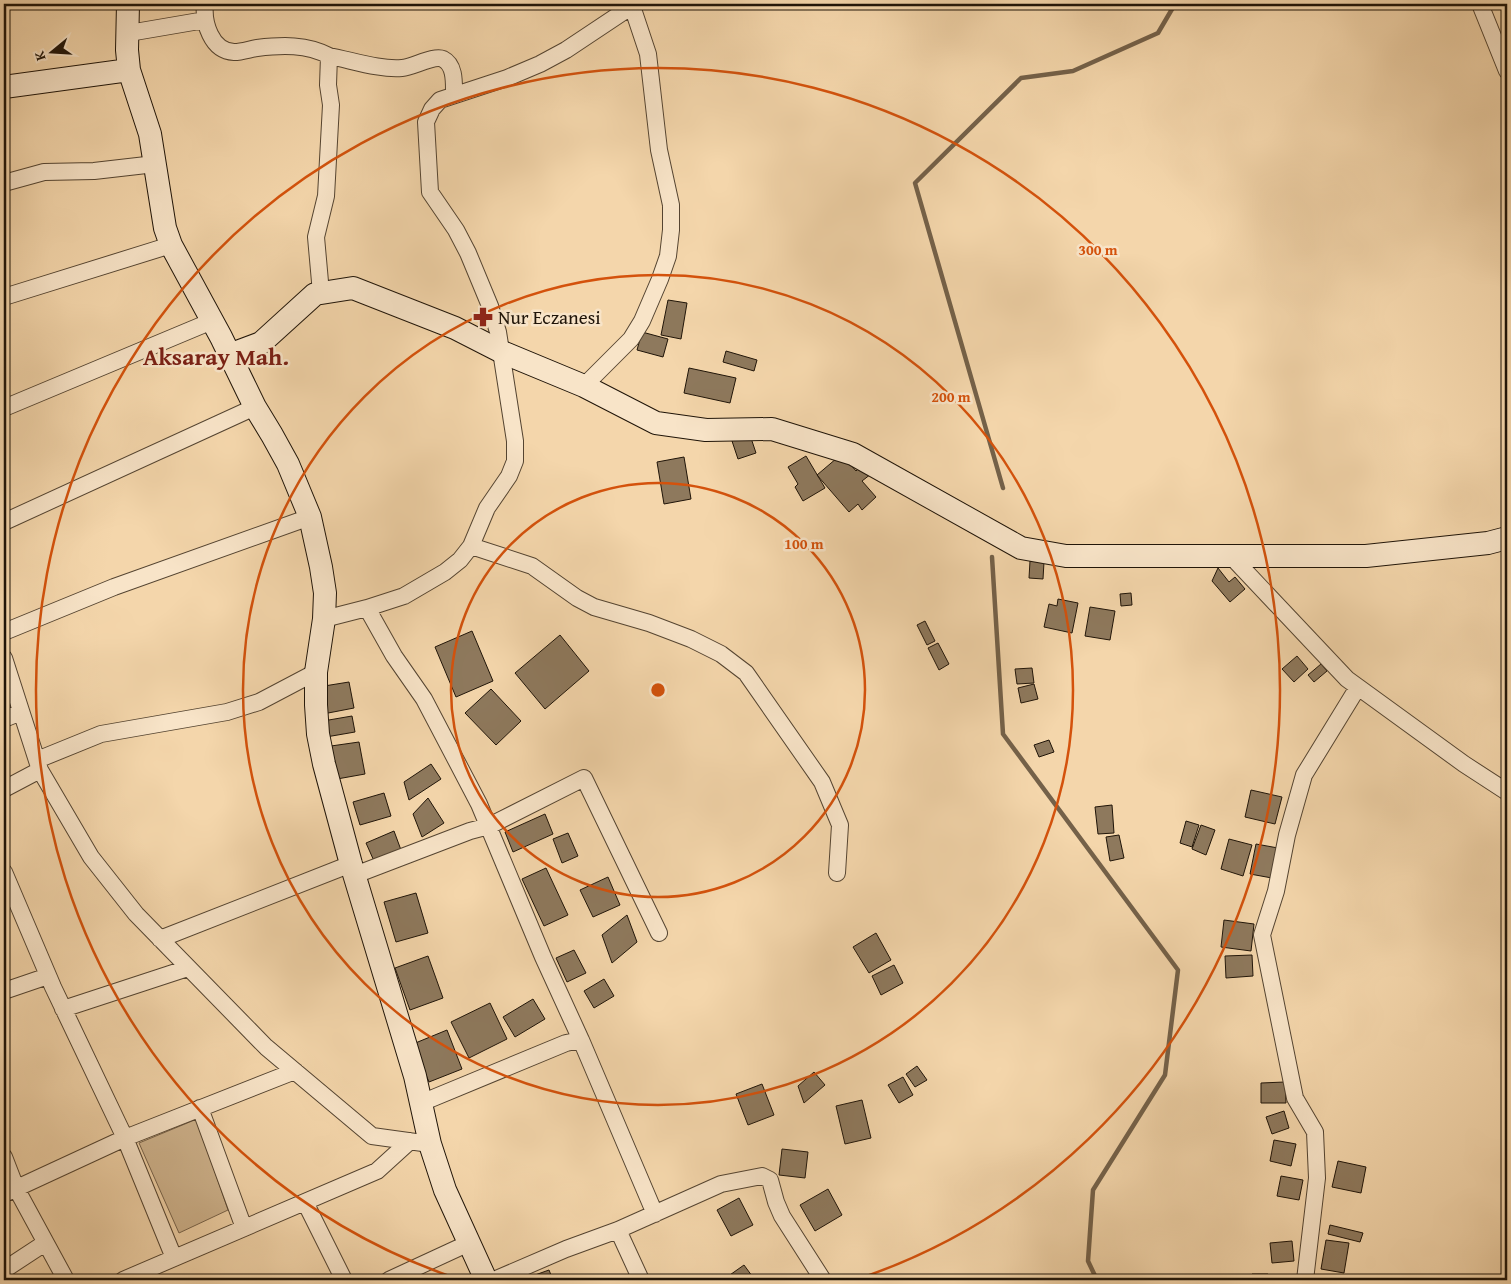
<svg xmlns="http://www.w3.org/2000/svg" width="1511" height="1284" font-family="'Gentium Book Plus',serif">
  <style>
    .green { fill: #d0b58f; stroke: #78644c }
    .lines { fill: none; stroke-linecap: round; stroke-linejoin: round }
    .stream { stroke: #746149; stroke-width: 4.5 }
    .building { fill: #8e795d; stroke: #1f1408 }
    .street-casing { stroke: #544431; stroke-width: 18 }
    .secondary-casing { stroke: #1f1408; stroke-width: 24 }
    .street { stroke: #f8e4c8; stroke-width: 16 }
    .secondary { stroke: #f8e4c8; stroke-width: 22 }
    .ring { fill: none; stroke: #d4520c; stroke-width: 2.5 }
    .labels { text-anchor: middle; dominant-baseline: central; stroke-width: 5; stroke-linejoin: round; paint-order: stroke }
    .poi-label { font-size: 19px; fill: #1f1408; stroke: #f8e4c8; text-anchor: start }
    .district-label { font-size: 24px; font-weight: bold; fill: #7a1f14; stroke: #f8e4c8 }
    .centre { fill: #d4520c; stroke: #f8e4c8; stroke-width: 2.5 }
    .ring-label { font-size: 15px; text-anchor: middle; font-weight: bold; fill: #d4520c; stroke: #f8e4c8; stroke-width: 5; stroke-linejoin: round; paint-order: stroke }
  </style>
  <rect width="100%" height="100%" fill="#f4d6ab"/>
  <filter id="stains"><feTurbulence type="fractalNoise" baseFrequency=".004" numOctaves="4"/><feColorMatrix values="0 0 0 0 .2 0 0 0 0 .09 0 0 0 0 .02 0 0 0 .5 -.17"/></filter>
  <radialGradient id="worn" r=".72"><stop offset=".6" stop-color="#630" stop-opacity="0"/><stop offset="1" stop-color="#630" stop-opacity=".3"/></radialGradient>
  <!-- green -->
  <path class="green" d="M197,1119L228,1210L179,1233L139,1143Z"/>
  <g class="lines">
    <!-- stream -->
    <path class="stream" d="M1003,488L915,183L1021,78L1073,71L1158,33L1175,4
      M992,557L1003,734L1178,970L1165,1075L1093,1190L1088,1261L1097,1280"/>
  </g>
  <!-- building -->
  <path class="building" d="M668,300L687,303L681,339L661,335Z
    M642,332L668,339L663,357L637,350Z
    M726,351L757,360L754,371L723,362Z
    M689,368L736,378L730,403L684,393Z
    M750,435L756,453L738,459L732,441Z
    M806,456L825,488L803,501L795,487L798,484L788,467Z
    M684,457L691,499L664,504L657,462Z
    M837,458L840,462L845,458L856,471L859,468L871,474L862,481L876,497L862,510L858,504L849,512L817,475Z
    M1030,561L1044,562L1043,579L1029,578Z
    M1218,568L1229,582L1235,577L1245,589L1230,602L1212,581Z
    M1131,593L1132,605L1121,606L1120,594Z
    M1058,599L1078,603L1072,633L1044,627L1049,604L1057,606Z
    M1090,607L1115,611L1110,640L1085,636Z
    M925,621L935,641L927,645L917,625Z
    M472,631L493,681L456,697L435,647Z
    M560,635L589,671L545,709L515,673Z
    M938,643L949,664L939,670L928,648Z
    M1297,656L1308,669L1294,682L1282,669Z
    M1321,664L1327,671L1314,682L1308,675Z
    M1032,668L1034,683L1017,684L1015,669Z
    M349,682L354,708L323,714L318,687Z
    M1034,684L1038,699L1021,703L1018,688Z
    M491,689L521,721L496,745L465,713Z
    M352,716L355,732L326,737L323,721Z
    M1049,740L1054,752L1039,757L1034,745Z
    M359,742L365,774L337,779L331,746Z
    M431,764L441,779L409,800L404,782Z
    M1251,790L1282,797L1275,824L1245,817Z
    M384,793L391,816L360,825L353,802Z
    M428,798L444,823L422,837L413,814Z
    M1112,805L1114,833L1098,834L1095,807Z
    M545,814L553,834L513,852L505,832Z
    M1186,821L1199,825L1192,847L1180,843Z
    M1201,825L1215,830L1206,855L1192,849Z
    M394,831L401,850L374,861L366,843Z
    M568,833L578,856L562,863L553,839Z
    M1119,835L1124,858L1110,861L1106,837Z
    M1229,839L1252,845L1243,876L1221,869Z
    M1256,844L1278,848L1272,878L1250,874Z
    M546,868L568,915L544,926L522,879Z
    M608,877L620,905L593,917L580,890Z
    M416,893L428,933L396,942L384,902Z
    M627,915L637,942L612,963L602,935Z
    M1224,920L1254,924L1251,951L1221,947Z
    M876,933L891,960L869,973L853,947Z
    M574,950L586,973L567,982L556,958Z
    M1252,955L1253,976L1226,978L1225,956Z
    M428,956L443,998L410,1010L395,968Z
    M894,965L903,983L881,995L872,976Z
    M604,979L614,996L594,1008L584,991Z
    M533,999L545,1019L515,1037L503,1017Z
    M490,1003L507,1039L469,1058L451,1022Z
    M447,1030L462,1069L429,1082L413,1044Z
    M917,1066L927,1080L915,1087L906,1074Z
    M814,1072L825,1085L804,1103L798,1086Z
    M903,1077L913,1095L899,1103L888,1085Z
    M1285,1082L1286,1103H1261V1083Z
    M762,1084L774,1115L748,1125L736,1094Z
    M862,1100L871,1138L845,1144L836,1106Z
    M1284,1111L1289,1128L1272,1134L1266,1117Z
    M1274,1140L1296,1144L1291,1166L1270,1161Z
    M782,1149L808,1152L805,1178L779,1175Z
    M1338,1161L1366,1167L1361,1193L1332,1187Z
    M1281,1176L1303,1180L1299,1200L1277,1196Z
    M828,1189L842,1215L815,1231L800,1205Z
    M739,1198L753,1225L731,1236L717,1210Z
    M1330,1225L1363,1233L1360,1242L1328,1234Z
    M1326,1240L1349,1243L1344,1273L1321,1269Z
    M1292,1241L1294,1261L1272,1263L1270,1243Z
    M744,1265L755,1280H728L727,1277Z
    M549,1270L553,1280H521Z
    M1252,1274H1268V1280H1251Z
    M1274,1275L1297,1277V1280H1273Z"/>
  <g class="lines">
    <defs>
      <path id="street" d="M205,4C203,22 211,51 234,52C242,52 250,49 257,48C282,45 307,44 329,56L328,85L331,105L326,196L316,237L321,293
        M1480,4L1507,71
        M129,33L205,20
        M329,56C351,60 380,70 402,68C413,67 434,55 443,59C455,65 454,82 454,94
        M4,183L44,172L94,171L155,164
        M4,297L171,245
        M584,386L631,339L642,321L660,279L668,256L671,230V205L659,150L648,54L632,6
        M4,408L212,321
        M4,522L255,407
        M471,546L532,566L577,598L594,607L649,623L691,639L721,654L746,673L822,782L840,825L837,873
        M1230,555L1347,679L1464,764L1507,792
        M367,608L404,596L445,572L460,560L471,546L487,508L509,476L515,461V441L498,332L490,306L468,253L456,230L430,192L426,122L432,109L440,100L507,78L540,64L566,50L635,4
        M324,619L367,608L394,656L424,699L479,804L543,957L581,1040L566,1043L421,1103
        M4,632L114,587L310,517
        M4,658L40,770L91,857L136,914L266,1047L372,1136L430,1144
        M4,719L21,712
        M37,760L101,734L227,712L259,702L316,672
        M4,789L40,770
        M4,872L53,987L125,1138L174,1258
        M355,875L470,831L489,826L584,778L659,933
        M160,939L351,864
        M4,991L48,976
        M63,1009L188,968
        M581,1040L655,1214
        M200,1108L244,1228
        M4,1157L16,1188L66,1280
        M4,1194L125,1138L295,1071
        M305,1202L344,1280
        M618,1230L641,1280
        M4,1270L45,1243
        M123,1280L377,1171L410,1141
        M389,1280L469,1243
        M494,1280L566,1249L618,1230L721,1184L762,1176L770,1180L776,1202L782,1216L823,1280
        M1305,1280L1317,1178L1315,1132L1295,1098L1262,935L1276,891L1287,835L1304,775L1358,687"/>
      <path id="secondary" d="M128,4L127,50L129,70L150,134L165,228L171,245L221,337L255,407L272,435L288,464L310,517L321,567L325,593L324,619L316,672V705L318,734L324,764L351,864L415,1076L430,1144L445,1190L486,1280
        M4,87L129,70
        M229,355L261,343L315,294L353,288L455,328L502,352L584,386L656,423L706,430L772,429L853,454L1021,548L1066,556H1366L1488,543L1507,538"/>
    </defs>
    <!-- street casing -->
    <use href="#street" class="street-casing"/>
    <!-- secondary casing -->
    <use href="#secondary" class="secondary-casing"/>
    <!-- street -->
    <use href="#street" class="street"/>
    <!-- secondary -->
    <use href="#secondary" class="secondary"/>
  </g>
  <!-- distance rings -->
  <g class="ring">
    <circle cx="658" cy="690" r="207"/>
    <circle cx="658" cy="690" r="415"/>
    <path d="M461 1280A622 622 0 1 1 855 1280"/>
  </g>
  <!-- icons -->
  <defs>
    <symbol id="pharmacy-bare" viewBox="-9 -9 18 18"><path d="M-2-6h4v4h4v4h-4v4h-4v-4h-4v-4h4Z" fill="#8f2418" stroke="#f8e4c8" stroke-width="2.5" paint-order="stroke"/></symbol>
  </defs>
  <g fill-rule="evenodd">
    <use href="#pharmacy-bare" x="469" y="303" width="28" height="28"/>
  </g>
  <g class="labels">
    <!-- poi labels -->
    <g class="poi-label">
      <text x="498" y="317">Nur Eczanesi</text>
    </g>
    <!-- district labels -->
    <g class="district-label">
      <text x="216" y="356">Aksaray Mah.</text>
    </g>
  </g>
  <circle cx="658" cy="690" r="8" class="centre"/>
  <g class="ring-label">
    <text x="1098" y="255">300 m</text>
    <text x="951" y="402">200 m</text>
    <text x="804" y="549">100 m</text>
  </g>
  <!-- margin -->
  <rect width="1511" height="1284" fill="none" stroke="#f4d6ab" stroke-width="20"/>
  <rect x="5" y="5" width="1501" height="1274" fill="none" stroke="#1f1408" stroke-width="2.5"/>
  <rect x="10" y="10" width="1491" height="1264" fill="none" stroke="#1f1408"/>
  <!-- north arrow -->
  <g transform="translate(52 52) rotate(252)" stroke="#f8e4c8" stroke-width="4" paint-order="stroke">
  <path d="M0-4L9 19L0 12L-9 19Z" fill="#1f1408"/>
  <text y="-8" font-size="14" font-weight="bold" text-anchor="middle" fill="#1f1408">K</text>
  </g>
  <rect width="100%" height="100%" filter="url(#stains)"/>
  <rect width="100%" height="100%" fill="url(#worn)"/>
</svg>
